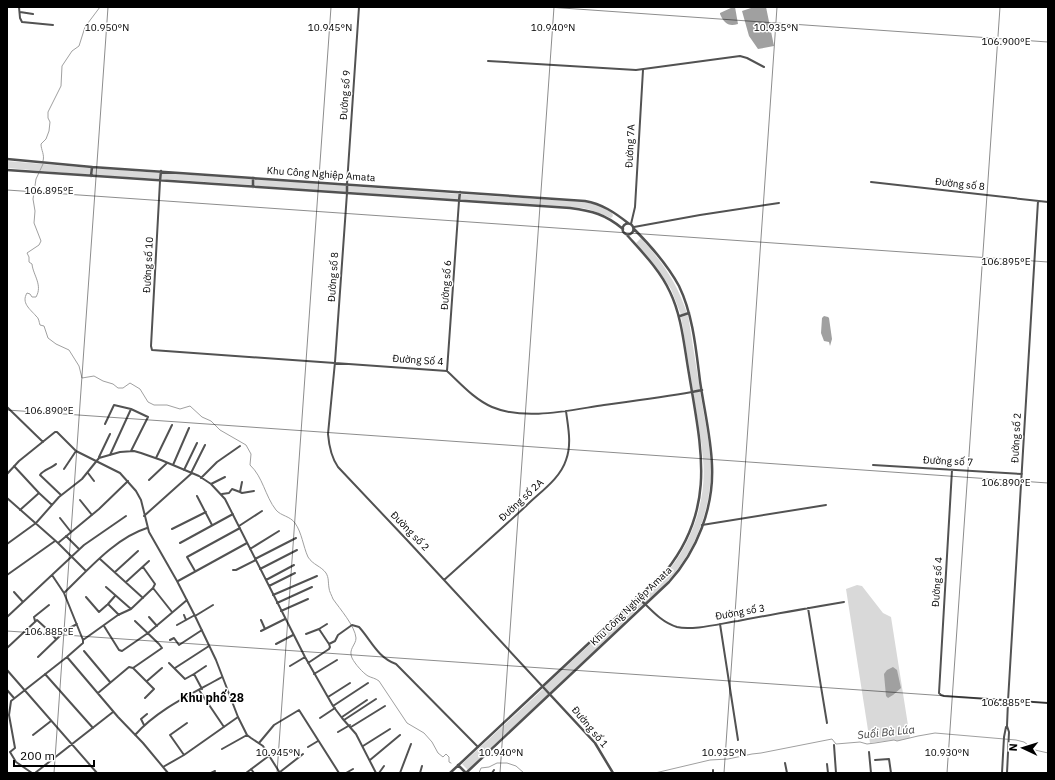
<svg xmlns="http://www.w3.org/2000/svg" width="1055" height="780" font-family="'IBM Plex Sans',sans-serif">
  <style>
    .green { fill: #d9d9d9 }
    .water { fill: #a0a0a0 }
    .lines { fill: none; stroke-linecap: round; stroke-linejoin: round }
    .stream { stroke: #a0a0a0; stroke-width: 1 }
    .minor { stroke: #525252; stroke-width: 2 }
    .tertiary { stroke: #525252; stroke-width: 2.5 }
    .ticks { fill: none; stroke: #000; stroke-width: 1; stroke-opacity: 0.45 }
    .labels { text-anchor: middle; dominant-baseline: central; stroke-width: 3; stroke-linejoin: round; paint-order: stroke }
    .street-label { font-size: 10px; fill: #000; stroke: #fff }
    .water-label { font-size: 11px; font-style: italic; fill: #414141; stroke: #fff }
    .quarter-label { font-size: 12px; font-weight: bold; fill: #000; stroke: #fff }
    .ticks-label { font-size: 10px; text-anchor: middle; fill: #000; stroke: #fff; stroke-width: 3; stroke-linejoin: round; paint-order: stroke }
  </style>
  <rect width="100%" height="100%" fill="#fff"/>
  <!-- green -->
  <path class="green" d="M7,161L91,168L90,175L7,168Z
    M93,168L160,173V179L92,175Z
    M162,173L252,179V185L161,179Z
    M254,179L346,185V192L254,186Z
    M348,186L459,194V200L348,192Z
    M461,194L585,202L601,206L612,212L613,216L611,218L591,210L582,208L460,200Z
    M641,238C663,263 676,281 687,313L681,315L671,289L663,277L636,243Z
    M688,315L700,390L693,391L681,317Z
    M700,391C704,416 710,442 711,467C711,506 698,545 673,575C665,585 655,594 645,603L640,598C651,588 663,578 672,566C694,537 707,496 703,459C701,437 697,415 693,393Z
    M857,585L862,586L883,613L891,617L910,738L897,741L894,740L870,743L846,589Z
    M639,599L643,604L550,693L544,687Z
    M543,689L549,694L468,770L462,764Z"/>
  <!-- water -->
  <path class="water" d="M733,7H735L738,24C728,27 724,23 720,14V13Z
    M766,7L774,46L758,49L749,36L742,11L751,8Z
    M824,316L828,317L829,318L832,339L830,346L829,342L824,341L821,333L822,318Z
    M893,667L897,670L901,688L893,695L888,698L886,696L884,674L887,670Z"/>
  <g class="lines">
    <!-- stream -->
    <path class="stream" d="M43,161C45,155 41,150 41,144L46,139L49,131L50,122L48,118V112L61,86L62,66L72,51L79,46L85,27L100,7
      M43,164L36,179L33,199L35,211L34,223L41,241L39,245L27,253L29,257V262L32,264C33,275 43,285 36,297H32L30,294L27,293C21,303 30,309 36,316C39,318 39,322 40,325L44,326L48,338L56,344L69,350L79,366L82,378L94,376L103,381L113,384L118,388H123L130,383L140,389L148,402L154,405H167L180,409L190,406L202,417L211,421L220,430L246,445L251,454L250,465C263,477 265,496 276,510C281,516 290,516 295,523C302,533 303,546 308,557C313,565 321,566 326,573C329,578 328,582 329,588C329,591 332,596 333,599C340,609 355,626 356,638C356,645 348,649 352,658C355,664 363,673 368,676C372,678 375,678 379,681L407,723L424,733L432,742L438,753L443,757L446,754L449,757V762L451,763
      M479,773L481,768L489,767L497,763H507L516,766L524,773
      M655,773L710,760L728,759L752,754L761,753L832,739L836,744L860,742L867,744L875,743L894,740L897,741L918,736L935,733L1016,740L1024,742L1035,750L1048,753"/>
    <!-- minor -->
    <path class="minor" d="M19,7L20,18L22,22L53,25
      M20,12L33,14
      M488,61L636,70L740,56L747,58L764,67
      M160,181L151,346L152,350L447,371C461,384 474,399 492,407C525,421 570,410 604,405C633,401 663,397 692,392
      M871,182L1048,202
      M347,184L359,7
      M347,193L335,362L328,434C329,446 331,457 338,467L407,540L543,687
      M631,224L635,207L643,70
      M634,227L700,215L779,203
      M447,371L459,201
      M7,407L43,442
      M105,424L114,405L131,409L148,417L131,451
      M110,455L131,409
      M99,457L110,434
      M156,458L172,425
      M56,464C52,468 43,470 40,475L61,495
      M173,465L189,428
      M873,465L1022,474
      M14,466L39,493L52,505
      M64,469L76,451
      M184,470L197,443
      M952,470L939,693L941,695L944,696L1048,703
      M88,473L94,481
      M191,473L205,445
      M7,474L19,461L55,432H57L76,451L120,473L136,491L141,500L149,532L177,581L195,616L216,660L238,717L247,735L251,738L263,746L280,773
      M201,478L217,462L240,446
      M149,480L167,463
      M211,484L225,477
      M240,492L242,493L254,491
      M222,494L229,493L232,489L240,492L242,482
      M197,496L212,525
      M7,498L58,543L86,571
      M80,500L92,515
      M20,510L39,493
      M144,516L192,473
      M60,518L71,532
      M702,525L826,505
      M239,526L262,511
      M172,529L206,512
      M66,536L79,549
      M58,543L99,509L128,481
      M180,543L233,514
      M7,544L36,523L59,497L82,479L99,458L120,452L134,451L141,453L161,460L199,476L211,484L225,499L305,657L333,706L342,718L356,734L376,773
      M250,549L279,531
      M100,559L143,598
      M255,559L296,538
      M260,569L297,550
      M233,570H236L256,560
      M195,571L187,557L240,528
      M115,572L138,551
      M7,575L55,541
      M266,580L294,565
      M444,580C472,555 499,531 526,506C540,492 560,479 566,460C572,444 568,427 566,411
      M178,581L247,543
      M126,582L149,561
      M269,586L295,573
      M106,587L131,609
      M153,588L172,612
      M14,592L23,602
      M64,593C88,570 115,538 147,528
      M273,595L317,576
      M115,596L108,604L119,615
      M86,597L99,612L108,604
      M277,603L312,587
      M645,604C655,614 664,623 677,627C692,631 723,623 738,621C774,614 809,608 844,602
      M808,608L827,723
      M281,611L308,599
      M184,615L186,620
      M195,616L213,605
      M7,617L84,545L126,516
      M149,617L157,626
      M261,620L265,629
      M35,621L34,617L49,605
      M720,624L738,740
      M177,625L195,615
      M104,626L119,650L122,651L148,633L187,600
      M319,629L327,624
      M261,631L285,619
      M306,634L319,629L329,644
      M83,640L118,615L131,609L153,588L155,584L143,567
      M170,640L174,638L179,645L202,630
      M276,644L293,635
      M7,648L37,620L49,631L56,639
      M84,651L110,682
      M38,657L66,630L77,624
      M67,657L118,717L143,743L168,773
      M169,663L185,679L194,674L202,689
      M308,663L329,649L330,647L329,644L335,641L338,635L352,625L359,627C371,640 377,657 396,664L478,747
      M290,666L305,657
      M133,668L154,689L145,698
      M175,668L209,646
      M7,670L97,773
      M45,674L93,728
      M194,674L206,666
      M314,674L337,660
      M147,681L162,668
      M7,690L14,698
      M199,690L224,727
      M98,693L129,667L133,668L162,648L159,644L135,621
      M328,697L350,683
      M333,706L368,683
      M342,717L367,700
      M320,718L335,708
      M344,720L376,699
      M144,725L141,719L147,714
      M351,727L385,706
      M338,732L350,725
      M33,735L51,721
      M135,735C158,709 192,694 222,677
      M259,743L274,725L299,710L339,773
      M834,745L836,773
      M363,746L390,729
      M308,747L318,741
      M222,749L247,735
      M869,752L871,773
      M184,755L170,735L187,723
      M370,760L400,735
      M875,760L889,759L891,773
      M785,763L787,773
      M827,764L828,773
      M163,767L184,755L238,717
      M251,769L254,773
      M713,770V773
      M280,772L303,754
      M32,773L16,762L10,752L15,748L9,715L11,701L67,657L83,643V640L64,593L52,575
      M35,773L113,712
      M211,773L215,771
      M246,773L270,755
      M346,773L353,769
      M379,773L384,766
      M400,773L411,744
      M420,773L422,766
      M492,773L494,770
      M1002,773L1004,737L1006,727
      M1007,773L1009,732L1007,726L1008,701L1038,201"/>
    <!-- tertiary -->
    <path class="tertiary" d="M7,159L92,167L585,201C602,204 614,212 628,223
      M7,170L570,208C592,211 605,214 623,229
      M91,176L92,167
      M160,181L161,171
      M253,187V178
      M347,193V184
      M459,201L460,192
      M622.5 229a5.5 5.5 0 1 1 11 0a5.5 5.5 0 1 1-11 0Z
      M680,316L689,313
      M692,392L702,390
      M638,598L645,604
      M543,687L595,743L613,773
      M458,765L466,773
      M450,773L666,571C717,507 701,448 689,374C684,346 682,317 670,292C660,270 642,252 626,234
      M466,773L669,582C697,551 714,508 712,465C711,437 704,409 700,381C696,349 693,315 679,286C667,264 651,246 634,229"/>
  </g>
  <!-- ticks -->
  <path class="ticks" d="M548,7L1048,42M7,190L1048,262M7,410L1048,483M7,631L1048,703M54,773L108,7M277,773L331,7M500,773L554,7M724,773L777,7M947,773L1000,7"/>
  <g class="labels">
    <!-- street labels -->
    <g class="street-label">
      <text transform="translate(345 95) rotate(-86)">Đường số 9</text>
      <text transform="translate(630 146) rotate(-87)">Đường 7A</text>
      <text transform="translate(321 174) rotate(4)">Khu Công Nghiệp Amata</text>
      <text transform="translate(960 184) rotate(6)">Đường số 8</text>
      <text transform="translate(148 265) rotate(-87)">Đường số 10</text>
      <text transform="translate(333 277) rotate(-86)">Đường số 8</text>
      <text transform="translate(446 285) rotate(-86)">Đường số 6</text>
      <text transform="translate(418 360) rotate(4)">Đường Số 4</text>
      <text transform="translate(1016 438) rotate(-87)">Đường số 2</text>
      <text transform="translate(948 461) rotate(3)">Đường số 7</text>
      <text transform="translate(521 500) rotate(-43)">Đường số 2A</text>
      <text transform="translate(410 531) rotate(46)">Đường số 2</text>
      <text transform="translate(937 582) rotate(-86)">Đường số 4</text>
      <text transform="translate(631 606) rotate(-44)">Khu Công Nghiệp Amata</text>
      <text transform="translate(740 612) rotate(-10)">Đường số 3</text>
      <text transform="translate(590 727) rotate(50)">Đường số 1</text>
    </g>
    <!-- water labels -->
    <g class="water-label">
      <text transform="translate(886 732) rotate(-6)">Suối Bà Lúa</text>
    </g>
    <!-- quarter labels -->
    <g class="quarter-label">
      <text x="212" y="697">Khu phố 28</text>
    </g>
  </g>
  <g class="ticks-label">
    <text x="330" y="31">10.945°N</text>
    <text x="776" y="31">10.935°N</text>
    <text x="107" y="31">10.950°N</text>
    <text x="553" y="31">10.940°N</text>
    <text x="1006" y="45">106.900°E</text>
    <text x="49" y="194">106.895°E</text>
    <text x="1006" y="265">106.895°E</text>
    <text x="49" y="414">106.890°E</text>
    <text x="1006" y="486">106.890°E</text>
    <text x="49" y="635">106.885°E</text>
    <text x="1006" y="706">106.885°E</text>
    <text x="278" y="756">10.945°N</text>
    <text x="501" y="756">10.940°N</text>
    <text x="724" y="756">10.935°N</text>
    <text x="947" y="756">10.930°N</text>
  </g>
  <!-- border -->
  <rect width="1055" height="780" fill="none" stroke="#000000" stroke-width="16"/>
  <!-- north arrow -->
  <g transform="translate(1023 748) rotate(274)" stroke="#ffffff" stroke-width="3" paint-order="stroke">
  <path d="M0-3L7 15L0 10L-7 15Z" fill="#000000"/>
  <text y="-6" font-size="11" font-weight="bold" text-anchor="middle" fill="#000000">N</text>
  </g>
  <!-- scale -->
  <path d="M14 760v6h80v-6" fill="none" stroke="#000000" stroke-width="2"/>
  <text x="20" y="760" font-size="12" fill="#000000" stroke="#ffffff" stroke-width="3" paint-order="stroke">200 m</text>
</svg>
